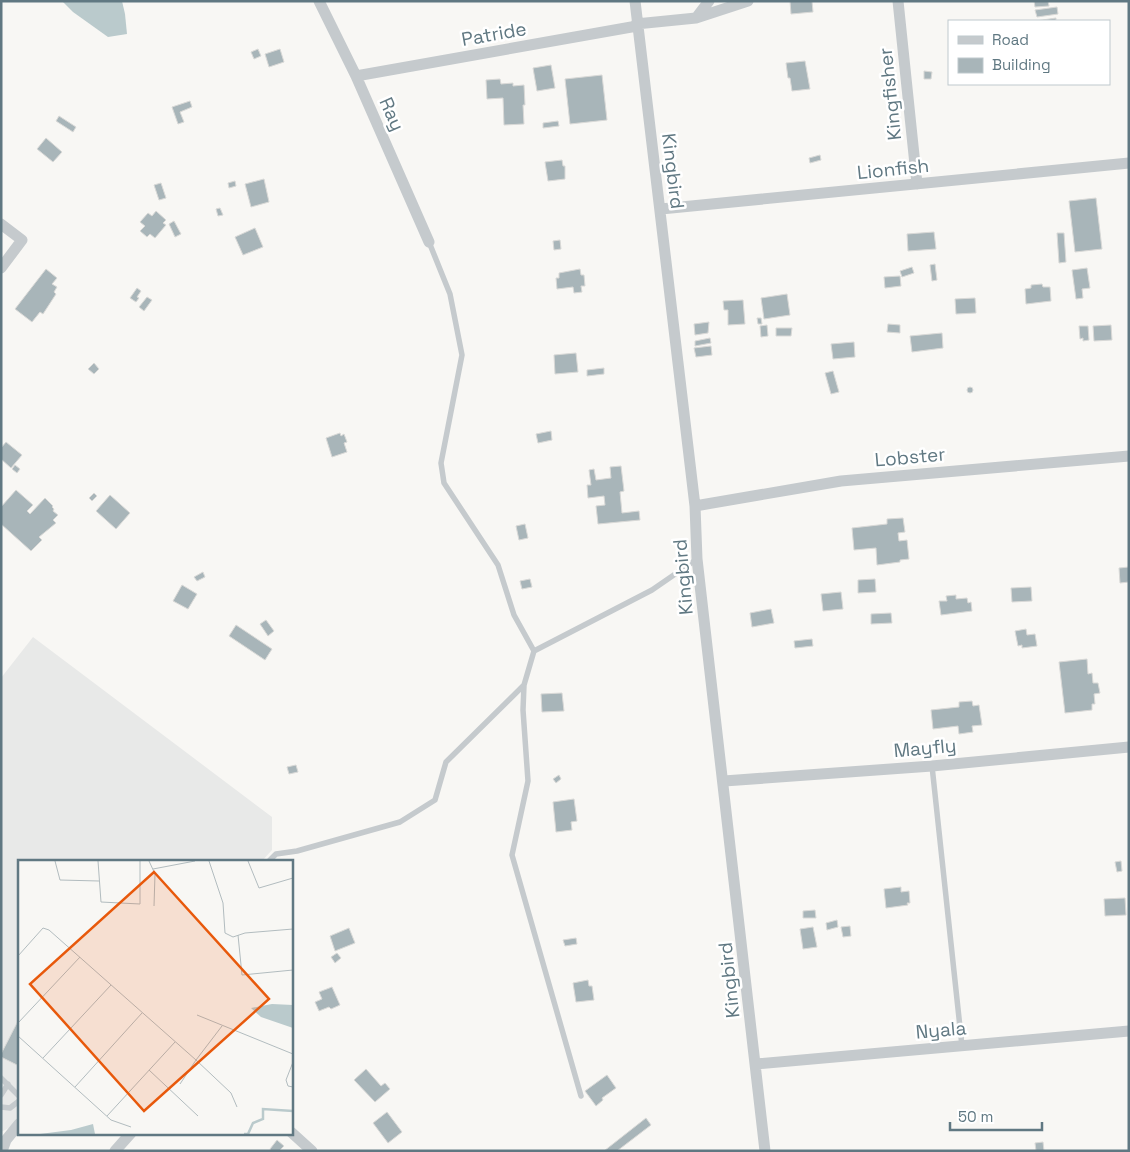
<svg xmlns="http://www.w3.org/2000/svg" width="1130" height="1152" font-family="'Space Grotesk',sans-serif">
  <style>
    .built { fill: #e8e9e8 }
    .water { fill: #bacacc }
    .building { fill: #a8b5b9; stroke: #d9d9d7 }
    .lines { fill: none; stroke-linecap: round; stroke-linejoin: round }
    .service { stroke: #c5cacd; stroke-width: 5.5 }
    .minor { stroke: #c5cacd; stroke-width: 11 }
    .labels { text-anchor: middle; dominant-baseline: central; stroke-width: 5; stroke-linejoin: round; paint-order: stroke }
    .street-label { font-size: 19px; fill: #607882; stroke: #fff }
    .inset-river { fill: none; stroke: #bacacc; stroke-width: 2.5 }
    .inset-road { fill: none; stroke: #b2bcbf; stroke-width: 1 }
    .view { fill: #e8590c; fill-opacity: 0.15; stroke: #e8590c; stroke-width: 2.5 }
    .inset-edge { fill: none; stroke: #607882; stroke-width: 2.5 }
  </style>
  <rect width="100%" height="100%" fill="#f8f7f4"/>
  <!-- built -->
  <path class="built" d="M33,637L272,817V850L262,861H19V1118L9,1128L1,1132V678Z"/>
  <!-- water -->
  <path class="water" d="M62,1H122L125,14L127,34L108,37L73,12Z"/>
  <!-- building -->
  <path class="building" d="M790,1H812L813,12L791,14Z
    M1034,1H1048L1049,6L1035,7Z
    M1057,7L1058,14L1037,17L1035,10Z
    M1056,18V21H1036Z
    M258,49L261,56L254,59L251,52Z
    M280,49L284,62L269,67L265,54Z
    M805,61L810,89L792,91L790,78H788L786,63Z
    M551,65L555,88L537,91L533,68Z
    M924,71L932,72L931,79H924Z
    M602,75L607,120L570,124L565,79Z
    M500,79L501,84L513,83V86L524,85L525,105H523L524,124L504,125L503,98L487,99L486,80Z
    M190,101L192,107L180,112L184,122L178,124L172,107Z
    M59,116L76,127L73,132L56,121Z
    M558,121L559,126L543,128V123Z
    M46,138L62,152L53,162L37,149Z
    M820,155L821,160L810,163L809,158Z
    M562,160L563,166H565V179L548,181L545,162Z
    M264,179L269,202L251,207L245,184Z
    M235,181L236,186L229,188L228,183Z
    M161,183L166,198L159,200L154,185Z
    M1096,198L1102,249L1075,252L1069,201Z
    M220,208L223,215L218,216L216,209Z
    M156,211L166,220L163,223L166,225L155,238L150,234L147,237L140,231L145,226L140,222L148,213L152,216Z
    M174,221L181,234L175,237L169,224Z
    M255,228L263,247L243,255L235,237Z
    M934,232L936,249L908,251L907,234Z
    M1057,233H1064L1066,262L1059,263Z
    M560,240L561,249L554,250L553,241Z
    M935,264L937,280L932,281L930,265Z
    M912,267L914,273L902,277L900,271Z
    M1087,268L1090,288L1082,289L1083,298L1076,299L1072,270Z
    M46,269L57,278L52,284L57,287L54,292L56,294L43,314L40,312L32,322L15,309Z
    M580,269L581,275H584L585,286H581L582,292L574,293L573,287L557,289L556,278H559V273Z
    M900,276L901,286L885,288L884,277Z
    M1042,284L1043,287H1050L1051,301L1026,304L1025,289L1031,288V285Z
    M137,288L141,291L137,297L139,298L136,302L130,298Z
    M787,294L790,315L764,319L761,298Z
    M147,297L152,300L144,311L139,307Z
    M975,298L976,313L956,314L955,299Z
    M743,300L745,324L728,325V310H724L723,301Z
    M757,318H761L762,324H758Z
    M709,322L708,333L695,335L694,324Z
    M888,324L900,325V333L887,332Z
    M767,325L768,336L761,337L760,326Z
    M1111,325L1112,340L1094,341L1093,326Z
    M1079,326H1088L1089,340L1083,341V338L1080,339Z
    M776,328H792L791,336H776Z
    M942,333L943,348L912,352L910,336Z
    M710,338L711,343L695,346V341Z
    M854,342L855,357L833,359L831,344Z
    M711,346L712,355L696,357L694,348Z
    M576,353L578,372L555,374L554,355Z
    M94,363L99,369L94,374L88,369Z
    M604,368V374L587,376V370Z
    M833,371L839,392L831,394L825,373Z
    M967 390a3 3 0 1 1 6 0a3 3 0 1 1-6 0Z
    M551,431L552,440L538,443L536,434Z
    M340,433L341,436L344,434L347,442L344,443L347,452L332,457L326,438Z
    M6,442L22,455L11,468L1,459V448Z
    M15,465L20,469L17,473L12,469Z
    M621,466L624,491L620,492L622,513L639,511L640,520L598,524L596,506L605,505L604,496L588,498L587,485H591L589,470L594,469L596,480L611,478L610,467Z
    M16,490L33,505L27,511L30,514L45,498L53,506L52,507L54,509L53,511L58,515L53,520L56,523L39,537L42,540L31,551L1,524V507Z
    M94,493L97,496L92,501L89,498Z
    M110,495L130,513L116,529L96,511Z
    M903,518L905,532L898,533L899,541L907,540L909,559L900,560V562L877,565L876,548L854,550L852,528L887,524V519Z
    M525,524L528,538L519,540L516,526Z
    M1129,567V582L1120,583L1119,568Z
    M203,572L205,577L197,581L194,577Z
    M530,579L532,587L522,589L520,581Z
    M875,579L876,592L858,593V580Z
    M182,585L197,594L188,609L173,601Z
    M1031,587L1032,601L1012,602L1011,588Z
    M841,592L843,609L823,611L821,594Z
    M956,595V599L967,598L968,603L971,602L972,611L941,615L939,601H947L946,596Z
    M771,609L774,623L752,627L750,613Z
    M891,613L892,623L871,624V614Z
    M266,620L274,631L268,636L260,624Z
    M236,625L272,649L265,660L229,636Z
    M1026,629L1027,635L1035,634L1037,646L1022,648V645L1018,646L1015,631Z
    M812,639L813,646L795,648L794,641Z
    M1087,659L1088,674L1092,673L1093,683H1098L1100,693L1094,694L1095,704H1092V710L1065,713L1059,662Z
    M562,693L564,711L542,712L541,694Z
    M972,701L973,706L979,705L982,725L972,726L973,732L959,734L958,726L933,729L931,710L959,707V702Z
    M296,765L298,772L289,774L287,767Z
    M559,775L561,779L556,783L553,779Z
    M574,799L577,821L571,822L572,830L556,832L553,802Z
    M1121,861L1122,871L1117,872L1115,862Z
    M901,887V892L909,891L910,903H907L908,905L886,908L884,889Z
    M1125,898L1126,915L1105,916L1104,899Z
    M815,910L816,918H803V911Z
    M837,920L838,927L827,930L826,923Z
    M850,926L851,936L843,937L841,927Z
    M813,927L817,947L803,949L800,929Z
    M349,928L355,943L335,951L330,936Z
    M576,938L577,944L565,946L563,940Z
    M337,953L341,958L335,963L331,957Z
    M588,980L589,986H592L594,1000L576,1002L573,983Z
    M332,987L340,1005L331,1009L329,1007L319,1011L315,1002L322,999L319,992Z
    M19,1019V1060L17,1065L1,1057V1054Z
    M366,1069L381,1086L385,1083L390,1089L375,1102L354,1080Z
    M607,1075L616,1088L602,1098L603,1100L596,1106L585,1091Z
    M387,1112L402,1132L388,1143L373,1123Z
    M646,1118L651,1125L617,1151H604Z
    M277,1140L284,1146L279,1151H271L270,1149Z
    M1043,1142L1044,1151H1036L1035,1143Z"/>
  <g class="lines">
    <!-- service -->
    <path class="service" d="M429,242L450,294L462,355L441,463L444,483L498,565L514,615L534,651
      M524,685L523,710L528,781L512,855L581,1096
      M932,766L962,1046
      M269,861L276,854L297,851L400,822L435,800L446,762L524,685L534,651L652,590L697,559
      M1,1078L19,1096
      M1,1095L8,1084
      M1,1107L10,1108L19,1101"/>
    <!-- minor -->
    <path class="minor" d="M319,1L356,76L429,242
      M635,1L695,506L697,559L765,1151
      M898,1L917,184
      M696,18L709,1
      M636,24L696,18L748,1
      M356,76L637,26
      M661,209L1129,163
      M1,224L22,240L1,268
      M695,506L841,481L1129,456
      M724,781L932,766L1129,747
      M756,1064L1129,1031
      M291,1132L312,1151
      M2,1151L6,1140L19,1124
      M115,1151L131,1133"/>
  </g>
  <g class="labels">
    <!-- street labels -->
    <g class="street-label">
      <text transform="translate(494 34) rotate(-10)">Patride</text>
      <text transform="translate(890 94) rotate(-96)">Kingfisher</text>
      <text transform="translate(392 114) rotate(66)">Ray</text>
      <text transform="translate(893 169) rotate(-6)">Lionfish</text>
      <text transform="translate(673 171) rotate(83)">Kingbird</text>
      <text transform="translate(910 457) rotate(-5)">Lobster</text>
      <text transform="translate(683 577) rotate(-95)">Kingbird</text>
      <text transform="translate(925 748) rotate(-5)">Mayfly</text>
      <text transform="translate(729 980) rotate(-96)">Kingbird</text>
      <text transform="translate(941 1030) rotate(-5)">Nyala</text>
    </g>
  </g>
  <!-- overview -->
  <g transform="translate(18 860)">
    <rect width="275" height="275" fill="#f8f7f4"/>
    <path d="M254,144L275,145V168L243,157L233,148ZM75,264L77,274H22L53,270Z" fill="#bacacc"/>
    <path class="inset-river" d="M226,274H230L235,263L245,259V249L275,251"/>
    <path class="inset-road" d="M37,1L42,20L81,21M80,1L83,42L122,44V1M131,1L137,14L136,46M191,1L205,43L207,73L215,77L227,73L275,69M230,1L241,28L275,18M135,9L177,1M220,75L224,115L275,110M0,96L25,68L31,70L178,200L213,233L219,247M179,155L275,194M0,163L62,97M0,176L93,260L113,267M25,198L93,125M178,200L204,166M275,202L268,220L270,226L275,227M131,210L180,256M162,224L178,200M57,227L124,153M89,256L157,182"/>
    <path class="view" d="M136,12L251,139L126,251L12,124Z"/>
    <rect width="275" height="275" class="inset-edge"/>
  </g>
  <!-- border -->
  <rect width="1130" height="1152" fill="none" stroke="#607882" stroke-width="5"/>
  <!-- legend -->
  <rect x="948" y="20" width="162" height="65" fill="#ffffff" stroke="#bfc9cd"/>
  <rect x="958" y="36" width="25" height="8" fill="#c5cacd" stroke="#bfc9cd"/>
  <text x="992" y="45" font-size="15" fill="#607882">Road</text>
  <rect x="958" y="58" width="25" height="15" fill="#a8b5b9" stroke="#bfc9cd"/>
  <text x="992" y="70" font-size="15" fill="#607882">Building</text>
  <!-- scale -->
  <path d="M950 1122v8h92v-8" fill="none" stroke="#607882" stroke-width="2.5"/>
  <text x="958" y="1122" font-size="15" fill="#607882" stroke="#ffffff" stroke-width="4" paint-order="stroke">50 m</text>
</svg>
